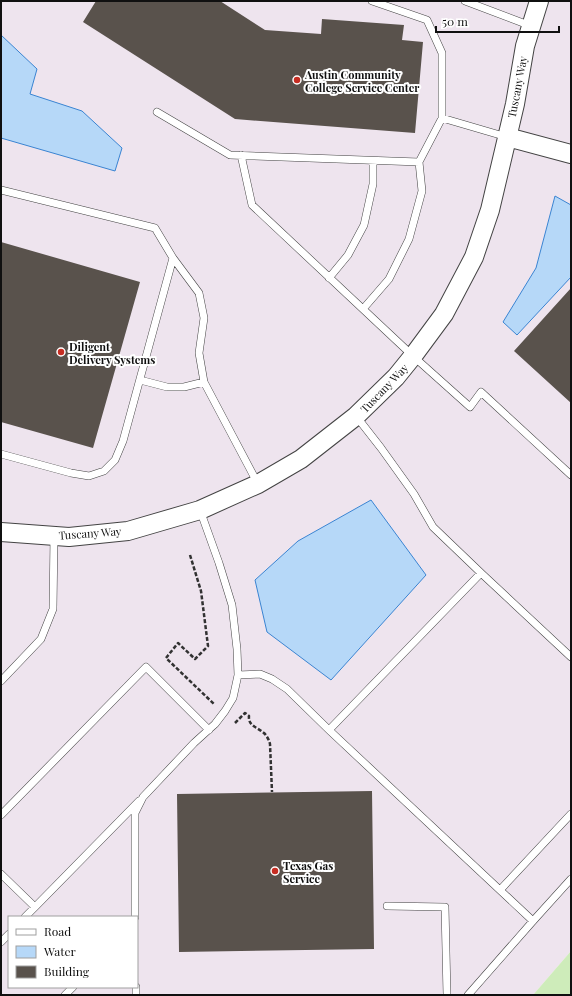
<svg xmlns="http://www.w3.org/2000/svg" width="572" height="996" font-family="'Playfair Display',serif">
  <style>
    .industrial { fill: #eee4ee; fill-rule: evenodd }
    .green { fill: #ceecba }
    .water { fill: #b6d8f8; stroke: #3a84d2 }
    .building { fill: #59524c }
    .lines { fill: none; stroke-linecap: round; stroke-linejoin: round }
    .service-casing { stroke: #434343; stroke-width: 8 }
    .tertiary-casing { stroke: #434343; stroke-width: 20 }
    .path { stroke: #323232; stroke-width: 2.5; stroke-dasharray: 4 2; stroke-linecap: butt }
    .service { stroke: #fff; stroke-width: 7 }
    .tertiary { stroke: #fff; stroke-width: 18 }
    .poi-dot { fill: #c62d22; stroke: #fff; stroke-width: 1.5 }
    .labels { text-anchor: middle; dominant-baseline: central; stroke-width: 4; stroke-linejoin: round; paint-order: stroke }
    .poi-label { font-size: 11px; font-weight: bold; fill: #101010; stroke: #fff; text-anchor: start }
    .street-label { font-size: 11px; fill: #101010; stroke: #fff }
  </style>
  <rect width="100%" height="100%" fill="#fffef3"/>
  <!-- industrial -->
  <path class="industrial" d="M1,1H571V951L533,995H1ZM9,917H137V987H9Z"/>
  <!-- green -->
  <path class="green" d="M571,951V995H533Z"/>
  <!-- water -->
  <path class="water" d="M1,35L37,69L30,94L82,111L122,148L115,171L1,138Z
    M555,196L571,205V277L517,335L503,322L536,268Z
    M371,500L426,575L331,680L267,632L255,580L298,541Z"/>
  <!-- building -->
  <path class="building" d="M96,1H220L265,30L321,34L322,19L404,25L402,40L423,42L415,133L235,119L83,22Z
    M1,242L140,282L93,448L1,422Z
    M571,288V403L514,351Z
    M372,791L374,949L179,952L177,794Z"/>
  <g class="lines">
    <defs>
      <path id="service" d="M372,1L427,20L442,53V118
        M465,1L531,26
        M157,112L230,155L419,162L442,118L507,137
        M241,155L252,205L413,356L470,407L481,392L571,475
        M1,190L155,228L173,258L123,441L115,460L104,471L89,476L71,473L1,454
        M173,258L199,293L204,318L199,353L204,382L258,484
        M329,278L348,255L364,225L373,184V161
        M363,309L389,279L409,239L422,191L419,162
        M140,380L167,387H184L204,382
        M481,573L571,657
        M238,675L260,674L272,679L287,689L329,730L533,921
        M1,681L41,639L53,609L54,536
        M329,730L481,573L433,527L414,494L381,448L356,416
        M1,815L146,667L209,730
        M1,874L35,907L139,801
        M500,890L571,814
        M387,906L445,907L447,995
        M25,917L35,907
        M135,917V813L143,797L194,743L215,724L225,711L233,698L238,675L237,649L232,605L219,563L200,510
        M1,942L9,934
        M136,987V995
        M65,995L73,987
        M468,995L533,921L571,879"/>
      <path id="tertiary" d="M507,137L571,154
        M1,532L69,537L128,531L200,510L258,484L301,459L356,416L396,377L413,356L444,314L474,257L490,210L515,104L525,46L539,1"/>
    </defs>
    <!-- service casing -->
    <use href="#service" class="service-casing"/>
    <!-- tertiary casing -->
    <use href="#tertiary" class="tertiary-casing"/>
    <!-- path -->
    <path class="path" d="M190,555L201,591L208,646L195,659L178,643L166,658L215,705
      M235,723L245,713L249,716C248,726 257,727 264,733C267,736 269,740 270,744L272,792"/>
    <!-- service -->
    <use href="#service" class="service"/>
    <!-- tertiary -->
    <use href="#tertiary" class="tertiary"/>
  </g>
  <!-- markers -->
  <g class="poi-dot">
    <circle cx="297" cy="80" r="4"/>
    <circle cx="61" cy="352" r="4"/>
    <circle cx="275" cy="871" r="4"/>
  </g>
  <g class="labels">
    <!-- poi labels -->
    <g class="poi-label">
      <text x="305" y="74">Austin Community<tspan x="305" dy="13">College Service Center</tspan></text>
      <text x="69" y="346">Diligent<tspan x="69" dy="13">Delivery Systems</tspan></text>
      <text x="283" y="865">Texas Gas<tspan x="283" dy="13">Service</tspan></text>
    </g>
    <!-- street labels -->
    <g class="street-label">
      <text transform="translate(517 87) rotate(-79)">Tuscany Way</text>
      <text transform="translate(384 388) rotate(-46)">Tuscany Way</text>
      <text transform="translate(90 533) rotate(-4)">Tuscany Way</text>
    </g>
  </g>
  <!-- border -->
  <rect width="572" height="996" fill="none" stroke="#101010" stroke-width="4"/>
  <!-- legend -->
  <rect x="8" y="916" width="130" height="72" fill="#ffffff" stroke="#9f9f9f"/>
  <rect x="16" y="929" width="20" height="6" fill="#ffffff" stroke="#9f9f9f"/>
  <text x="44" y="936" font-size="12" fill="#101010">Road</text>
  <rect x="16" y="946" width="20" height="12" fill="#b6d8f8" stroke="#9f9f9f"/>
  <text x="44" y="956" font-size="12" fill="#101010">Water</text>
  <rect x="16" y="966" width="20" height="12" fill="#59524c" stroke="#9f9f9f"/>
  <text x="44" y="976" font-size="12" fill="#101010">Building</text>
  <!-- scale -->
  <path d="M436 26v6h123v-6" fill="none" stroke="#101010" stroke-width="2"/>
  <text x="442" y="26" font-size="12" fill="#101010" stroke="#ffffff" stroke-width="3" paint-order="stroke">50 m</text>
</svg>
